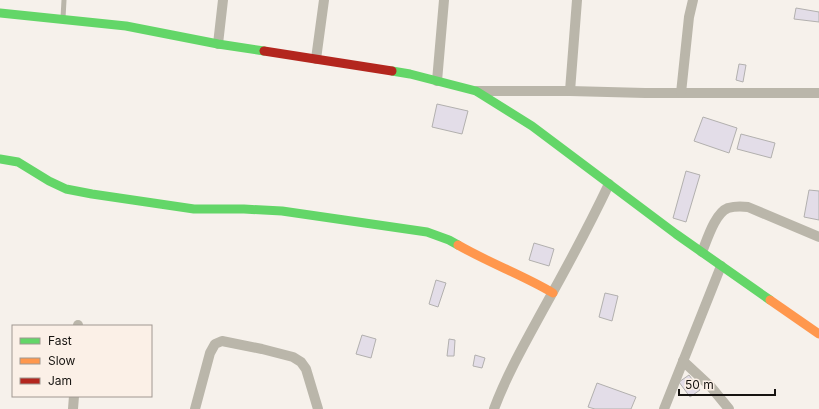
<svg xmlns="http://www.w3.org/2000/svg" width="819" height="409" viewBox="0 0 819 409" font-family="Inter,sans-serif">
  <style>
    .building { fill: #e3dde8; stroke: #b2b0ae }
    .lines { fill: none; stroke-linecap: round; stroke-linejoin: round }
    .lane { stroke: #bab6aa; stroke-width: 5 }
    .street { stroke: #bab6aa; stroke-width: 10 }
    .fast { stroke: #63d668; stroke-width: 9 }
    .slow { stroke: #ff974d; stroke-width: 9 }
    .jam { stroke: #b3261e; stroke-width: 9 }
  </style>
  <rect width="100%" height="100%" fill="#f6f1eb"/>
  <g class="building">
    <path d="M796,8l23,4v10l-25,-3z"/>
    <path d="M739,64l7,1 -3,17 -7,-2z"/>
    <path d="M437,104l31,7 -6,23 -30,-7z"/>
    <path d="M703,117l34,11 -8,25 -35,-12z"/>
    <path d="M741,134l34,9 -4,15 -34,-9z"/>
    <path d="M686,171l14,4 -14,47 -13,-4z"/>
    <path d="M809,190l10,1v29l-15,-3z"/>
    <path d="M534,243l20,6 -5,17 -20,-6z"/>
    <path d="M436,280l10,3 -8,24 -9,-3z"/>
    <path d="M605,293l13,3 -6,25 -13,-4z"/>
    <path d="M362,335l14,4 -5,19 -15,-4z"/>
    <path d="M449,339l6,1 -1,16h-7z"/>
    <path d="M475,355l10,3 -3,10 -9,-2z"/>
    <path d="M689,375l11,15 -10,7 -11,-15z"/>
    <path d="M597,383l39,14 -5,12h-36l-7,-2z"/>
  </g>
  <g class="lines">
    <path class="lane" d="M63,18l1,-18"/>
    <g class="street">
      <path d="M218,44l5,-44"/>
      <path d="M316,59l8,-59"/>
      <path d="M437,81l7,-81"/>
      <path d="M477,91h93l75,2h174"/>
      <path d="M570,91l7,-91"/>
      <path d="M681,93l8,-76 4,-17"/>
      <path d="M702,252c5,-12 13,-39 26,-44 7,-2 13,-2 20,-1l71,30"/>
      <path d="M78,326v-1"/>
      <path d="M683,361l28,26 18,22"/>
      <path d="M73,409l1,-13"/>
      <path d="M195,409l15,-56 5,-9 7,-3 40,8 31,8 8,5 5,7 12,40"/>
      <path d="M494,409c13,-35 32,-68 50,-101 23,-41 45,-82 65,-124"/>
      <path d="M664,409l57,-143"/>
    </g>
    <g class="fast">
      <path d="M0,13l126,13 92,18 46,7"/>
      <path d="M392,71l18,3 66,17 56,35 144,108 94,66"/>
      <path d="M0,159l18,3 31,19 17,8 26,5 102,15h50l38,2 145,21 22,8 9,5"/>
    </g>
    <g class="slow">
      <path d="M458,245c31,18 65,30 95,48"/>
      <path d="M770,300l49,34"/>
    </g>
    <path class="jam" d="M264,51l128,20"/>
  </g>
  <rect x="12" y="325" width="140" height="72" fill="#fbf0e7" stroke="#a09891"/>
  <rect x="20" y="338" width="20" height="6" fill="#63d668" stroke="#a09891"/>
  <text x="48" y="345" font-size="12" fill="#171411">Fast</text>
  <rect x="20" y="358" width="20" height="6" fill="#ff974d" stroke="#a09891"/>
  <text x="48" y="365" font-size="12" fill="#171411">Slow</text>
  <rect x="20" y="378" width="20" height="6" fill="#b3261e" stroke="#a09891"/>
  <text x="48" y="385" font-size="12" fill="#171411">Jam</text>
  <path d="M679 389v6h96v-6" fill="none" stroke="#171411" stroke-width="2"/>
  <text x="685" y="389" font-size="12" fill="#171411" stroke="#fbf0e7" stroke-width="3" paint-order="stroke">50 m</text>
</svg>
